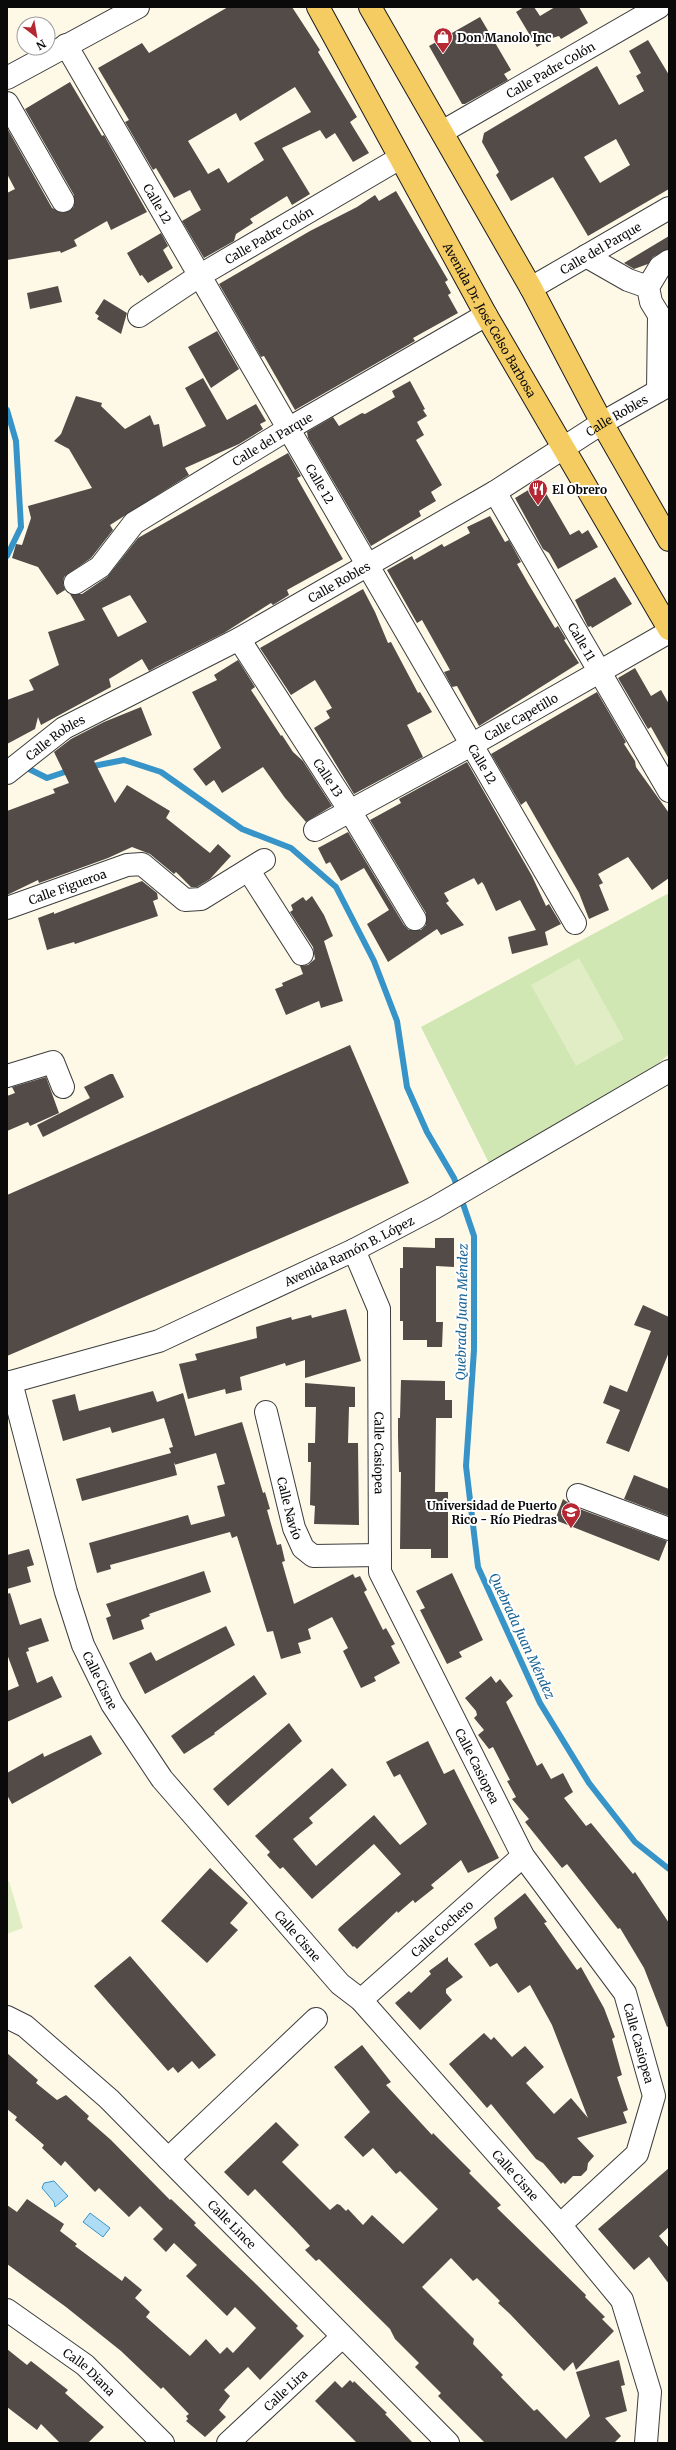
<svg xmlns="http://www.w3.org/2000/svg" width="676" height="2450" viewBox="0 0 676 2450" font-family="Merriweather,serif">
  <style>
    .green { fill: #d0e6b3 }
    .pitch { fill: #e1eec5 }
    .water { fill: #aedcf4; stroke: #3794c9 }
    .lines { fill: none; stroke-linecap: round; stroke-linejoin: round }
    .stream { stroke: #3794c9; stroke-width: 6 }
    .building { fill: #524b47; fill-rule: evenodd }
    .minor-casing { stroke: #3d3d3d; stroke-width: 24 }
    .major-casing { stroke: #1b1b1b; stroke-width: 24 }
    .minor { stroke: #fff; stroke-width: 22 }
    .major { stroke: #f5cc61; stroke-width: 22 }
    .labels { text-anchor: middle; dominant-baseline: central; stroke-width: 4; stroke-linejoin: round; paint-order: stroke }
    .poi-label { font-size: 12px; font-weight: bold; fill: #0a0a0a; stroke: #fff; text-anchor: start }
    .street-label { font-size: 12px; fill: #0a0a0a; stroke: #fff }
    .water-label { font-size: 13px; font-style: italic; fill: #186496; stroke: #fff }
  </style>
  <rect width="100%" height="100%" fill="#fef9e7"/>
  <path class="green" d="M669,893v161l-18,16 -161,95 -69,-138z"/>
  <g class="pitch">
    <path d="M579,958l45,81 -48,27 -45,-81z"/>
    <path d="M9,1881l14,47 -16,6v-52z"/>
  </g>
  <g class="water">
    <path d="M54,2181l14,15 -13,11 -1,-5 -12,-14 2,-5z"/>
    <path d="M90,2213l20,15 -7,9 -20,-15z"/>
  </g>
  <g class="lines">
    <g class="stream">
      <path d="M7,410l9,31 5,86 -14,29"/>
      <path d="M25,767l22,11 24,-8"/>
      <path d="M88,767l36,-7 37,12 81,57 49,19 45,39 38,74 23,60 10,66 20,45 27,46 4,11"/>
      <path d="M461,1198l13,38v114l-8,116 12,101 62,136 49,80 46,59 34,27"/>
    </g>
  </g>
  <g class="building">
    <path d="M228,7h64l28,43 -2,2 39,65 -7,5 19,31 -16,9 -18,-29 -9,6 -6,-9 -38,18 28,46 -18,11 -5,-9 -34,21 -3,2 3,4 -17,11 -2,7 -30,17 -22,-37 19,-11 -11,-20 -16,8 -18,-30 -3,2 -28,-48 4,-2 -31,-52 44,-25 7,10zM295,87l16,25 -57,31 10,17 -36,23 -9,-15 -11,6 -20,-33 48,-28 4,8z"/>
    <path d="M524,7h10l6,9 15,-9h24l9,16 -27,16 -2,-3 -7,2 -15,9 -21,-35z"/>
    <path d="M480,17l31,53 -7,4 4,6 -43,24h-3l-33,-58z"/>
    <path d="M648,40l21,35v114l-81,47 -35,-59 -42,24 -15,-26 3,-3 -17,-30 2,-9 113,-67 22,39 25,-14 -8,-15 5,-3 -12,-22zM616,139l14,26 -30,18 -16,-26z"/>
    <path d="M70,82l32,54 2,-1 43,77 -36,18 -4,-9 -33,19 3,6 -16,7 -1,-2 -53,9v-67l8,-4 -8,-15v-46l45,80 11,5 11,-6v-12l-49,-86z"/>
    <path d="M396,191l52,89 -3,2 6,11 -3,2 10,18 -45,25 2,3 -120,69 -31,-54 -3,1 -42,-73 91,-53 47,-24 18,-12 4,6z"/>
    <path d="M161,233l7,13 -5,4 10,18 -25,15 -6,-8 -2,1 -13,-23z"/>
    <path d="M669,236v13l-16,8 -5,7 -14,5 -10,-6z"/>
    <path d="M58,286l4,16 -32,7 -3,-16z"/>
    <path d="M104,299l23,14 -6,21 -24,-15 2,-3 -4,-3z"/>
    <path d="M217,331l22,38 -28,19 -23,-41z"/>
    <path d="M203,378l24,42 29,-16 10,17 -6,3 3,5 -24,15 -54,24 4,7 -79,50 3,5 -22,28 -27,19 -1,7 2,6 -8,5 -19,-28 -26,-9 4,-14 6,1 9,-27 -3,-12 64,-18 -23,-39 -15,-8 7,-7 15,-38 26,7 -1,3 24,23 25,-14 4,10 5,-1 4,23 43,-21 -21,-38z"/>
    <path d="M410,381l15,28 -2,1 4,6 -10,6 7,13 -8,5 26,45 -11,7 5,9 -17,10 2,5 -50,30 -63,-108 -1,-6 26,-15 6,9 23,-13 3,1 30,-17 -3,-6z"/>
    <path d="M288,453l13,23 -4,2 46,81 -56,31 2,5 -16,10 -2,-2 -47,30 -68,34 -7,4 -7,-12 -33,20 2,8 -70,38 -3,-8 -3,12 -28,15v-44l27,-10 -5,-10 30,-15 -11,-33 37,-12 -15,-26h12l25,-17 31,-39zM130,595l17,27 -29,15 -16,-29z"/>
    <path d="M540,483l30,52 9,-5 3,4 6,-4 10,17 -40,22 -9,-16 -6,-4 -28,-51z"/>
    <path d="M490,516l15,26 4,-2 12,22 -4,2 12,21 26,43 3,-2 8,13 -2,1 15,23 -100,63 -22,-40 -5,1 -8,-15 6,-2 -28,-50 -5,3 -30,-53 25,-14 2,4 28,-16 2,3 26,-14 -3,-6z"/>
    <path d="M615,577l17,27 -40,24 -1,-2 -3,1 -13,-27z"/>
    <path d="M363,589l12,23 13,31 3,-1 27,51 2,-1 12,20 -25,13 16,32 -69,37 -40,-66 16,-10 -4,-7 6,-3 -17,-28 -24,15 -31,-47z"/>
    <path d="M238,660l17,27 -4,3 30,46 1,-1 11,17 10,9 29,45 -26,16 -21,-24 -22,-31 -41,26 -8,-13 -8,6 -13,-17 28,-21 -29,-56 25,-12 -3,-5z"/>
    <path d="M635,668l16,28 10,-6 8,14v55l-18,-32 -3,2 -30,-51z"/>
    <path d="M597,692l29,50 -2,2 11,17 1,6 33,46v65l-17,12 -24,-33 -30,17 5,9 -4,2 10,25 -20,9 -10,-26 -53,-92 -5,4 -30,-51z"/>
    <path d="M141,707l11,28 -58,26 21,42 12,-18 43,26 -4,7 44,35 8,-9 13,12 -21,23 -13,8h-6l-15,-15 -2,2 -24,-20 -18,-7 -24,11 -69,25 -1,-3 -31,15v-84l48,-18 -2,-4 16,-6 -15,-31 17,-13 33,-17z"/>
    <path d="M467,762l65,114 14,30 3,-2 12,20 -16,8 3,13 -36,9 -4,-17 28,-7 -16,-30 -24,11 -12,-26 -2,-3 -4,3 -4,-7 -30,15 5,8 -3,2 18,22 -23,10 -4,-6 -49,33 -21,-38 22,-14 -25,-42 -23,13 -11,-19 -4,2 -8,-16 30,-16 56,93 5,5h12l5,-5v-12l-56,-93 31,-17 -2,-4z"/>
    <path d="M142,881l15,12 1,6 -5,2 5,15 -83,28 -1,-2 -27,8 -9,-32 16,-6v2z"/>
    <path d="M312,896l12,19 9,21 -9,5 19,60 -22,7 -2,-7 -33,14 -11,-26 8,-3 -1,-3 21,-9 -3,-8 8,-1 7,-6 -2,-12 -23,-35 3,-2 -2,-5 12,-8 3,4z"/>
    <path d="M350,1045l59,138 -402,173v-161z"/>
    <path d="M110,1074h3l11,23 -81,40 -6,-12 53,-27 -6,-11z"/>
    <path d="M46,1077l13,36 -29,13 -2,-4 -21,9v-35l8,-3 -3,-6z"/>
    <path d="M435,1238h19v29l-18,-1v56h7l-1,25h-15v-7h-24v-19h-3v-53h3v-21l32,1z"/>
    <path d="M643,1305l26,12v35l-40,100 -23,-9 14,-33 -17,-7 7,-18 17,7 24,-61 -17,-6z"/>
    <path d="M346,1309l15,52 -56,17v-18l-19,6 -1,-3 -45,14 2,13 -16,4 -1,-5 -37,10 -9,-35 18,-4 -2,-6 62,-16 -1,-11 35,-10 1,3 19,-5 1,3z"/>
    <path d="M401,1380l44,1v19h7v18h-16l-1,74h13v66h-17v-9h-31l1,-77h-2l-1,-36v-18h2z"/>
    <path d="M305,1383l50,4v20h-6l-1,36h10l1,82 -45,-1 1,-18 -5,-1 1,-43h-3v-19h7l1,-36h-11z"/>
    <path d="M153,1391l4,11 26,-9 12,43 47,-14 21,71 2,-1 5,17 -3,1 10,35 4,-1 4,17 -3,1 12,42 59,-30 2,4 5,-2 7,14 -3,2 19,38 3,-2 9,16 -4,2 9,17 -26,14 2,4 -15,7 -18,-37 5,-3 -16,-31 -24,12 3,10 -13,4 3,10 -20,6 -8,-28 -6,1 -30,-96 -5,2 -2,-6 -120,33 1,4 -14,4 -8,-30 99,-28 3,10 34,-9 -8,-30 8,-2 -9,-31 -42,12v-3l3,13 -95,26 -6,-22 95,-26 -2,-5 4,-1 -9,-29 -52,15 -2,-6 -47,14 -11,-41 23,-6 4,17z"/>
    <path d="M634,1475l35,14v27l-45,-17z"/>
    <path d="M563,1499l11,8 93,34 -8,20 -104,-41z"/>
    <path d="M29,1549l5,16 -7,2 4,15 -24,7v-34z"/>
    <path d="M204,1571l7,21 -62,22 1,2 -9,4 3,9 -31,11 -7,-22 5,-2 -5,-12z"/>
    <path d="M452,1573l31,67 -24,12 3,5 -15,7 -27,-54 5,-2 -9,-17z"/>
    <path d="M10,1593l10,32 21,-7 8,23 -21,7 1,3 -3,1 11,31 15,-7 10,21 -55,25v-31l12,-5 -12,-32v-60z"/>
    <path d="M226,1626l9,19 -90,49 -16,-31 22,-11 5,9z"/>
    <path d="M254,1675l13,19 -53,39 1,1 -31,20 -13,-18z"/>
    <path d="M491,1676l5,7 4,-4 13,17 -7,6 31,64 5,-3 9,16 12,-6 10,19 -9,6 22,28 5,-3 42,51 2,-2 34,51v103l-2,1 -23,-59 -24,-40 -2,1 -51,-65 -5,4 -37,-46 4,-3 -17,-20 4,-2 -9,-16 3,-1 -17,-33 -4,2 -11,-14 6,-5 -10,-12 3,-3 -1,-4 -11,-13z"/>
    <path d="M289,1723l13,18 -74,65 -15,-17z"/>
    <path d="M91,1735l11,19 -90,50 -5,-9v-22l36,-20 1,4z"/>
    <path d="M428,1741l16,33 10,-5 45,89 -31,15 -7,-13 -30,25 3,3 -19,15 -2,-3 -15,13 -1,-2 -40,38 -3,-3 -1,1 -15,-17 1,-2 62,-54 -27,-30 -62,55 -29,-32 -3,2 -13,-14 3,-3 -15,-16 77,-68 15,17 -38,33 4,5 -20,16 23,27 58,-51 26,30 27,-21 -27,-50 -6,3 -8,-15z"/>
    <path d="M210,1868l38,35 -18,20 8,7 -31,33 -46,-42z"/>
    <path d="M525,1893l22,29 -3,1 33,47 4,-3 23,41 11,29 -3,2 10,36 -5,2 11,33 -5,2 4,11 -50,15 17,18 -6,7 -1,7 -6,6h-8l-8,8 -2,-2 -2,2 -18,-21 -7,-4 -45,-55 -4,4 -38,-44 35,-31 7,7 3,-3 18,20 13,-11 19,21 -18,16 28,31 17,-16 17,20 -36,-93 -22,-40 -12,8 -21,-30 -7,4 -16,-23 23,-16 -3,-10z"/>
    <path d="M130,1956l86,99 -17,14 -7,-8 -14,12 -5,-6 -5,4 -74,-85z"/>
    <path d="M448,1957v4l15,16 -17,12v4l6,7 -32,30 -25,-27 14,-12 2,2 20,-19 -2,-3z"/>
    <path d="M362,2045l29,37 -5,3 46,50 1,-2 38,38 -2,2 32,32 -4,3 89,87 -1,2 20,20 -3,2 12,12 -38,39 -3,-8 -9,9 -54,-57 -12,-11 2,-2 -23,-23 -4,3 -22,-23 -29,29 52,52 -1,5 30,31 -2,2 33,34 3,-2 29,30 24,-23 -14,-44 43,-12 6,25 -4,1 6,25 -22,7 16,18 -7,7h-129l-47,-47 3,-3 -26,-26 4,-4 -24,-24 -5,-10 -71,-70 -3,2 -11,-11 5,-4 -14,-15 -41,-42 -7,7 -24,-24 52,-50 23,23 -17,17 48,48 7,-6 3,1 6,6 2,-2 15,16 9,-10 31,29 35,-35 -38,-38 -4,3 -23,-26 -10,9 -19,-20 26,-25 -36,-45z"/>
    <path d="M7,2053l31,27 -2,3 21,17 9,-5 23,21 -2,3 24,21 59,60 1,-1 25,24 -2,2 63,60 41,41 -2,2 8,8 -44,44 -12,-13 -24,23 6,6 -11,14 7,7 -21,20 -19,-16 2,-2 -2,-3 3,-2 -26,-27 -2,2 -40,-38 -55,-44 -59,-43v-59l10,7 10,-13 37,25 -4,7 17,13 -2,2 47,35 3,-5 17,14 -7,8 15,14 -4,5 44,39 16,-17 14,15 7,-7 6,6 23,-25 -21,-21 -8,9 -41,-40 11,-11 -23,-22 -8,9 -13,-13 10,-10 -23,-23 -11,11 -30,-29 -4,4 -30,-31 -4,5 -19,-18 2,-3 -29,-25 2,-3 -10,-8z"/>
    <path d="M669,2168v59l-10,9 10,12v36l-20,-27 -15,13 -36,-41z"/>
    <path d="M7,2349l20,16 4,-4 37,29 -3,3 39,34 -16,16h-28l-19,-19 -4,6 -30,-23z"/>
    <path d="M350,2380l3,3 1,-2 33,32 -2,1 28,29h-56l-42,-42 20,-20 7,7z"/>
  </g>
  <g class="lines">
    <defs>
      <g id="minor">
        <path id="s1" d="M66,45l509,878"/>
        <path d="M7,78l131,-71"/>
        <path d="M7,103l56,98"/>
        <path id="s2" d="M442,132l217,-125"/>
        <path d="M586,256l42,24 20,7"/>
        <path id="s3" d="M531,288l138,-80"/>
        <path id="s4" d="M139,316l60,-40 201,-118"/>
        <path d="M658,391l1,-76 -8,-13 -3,-15 12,-20 9,-6"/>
        <path id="s5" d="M495,492l174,299"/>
        <path id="s6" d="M75,583l25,-16 34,-44 154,-94 198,-114"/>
        <path id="s7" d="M239,639l111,172 65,108"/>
        <path id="s8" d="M7,773l57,-45 175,-89 256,-147 107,-69 67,-38"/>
        <path id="s9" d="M315,830l158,-86 196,-112"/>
        <path d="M249,871l53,83"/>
        <path id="s10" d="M7,908l120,-43 15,-1 43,36 16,-1 63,-39"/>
        <path d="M7,1076l46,-14 10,25"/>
        <path id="s11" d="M354,1250l25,59 1,263 143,284 102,137 29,103 -17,58 -77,71"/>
        <path id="s12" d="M11,1382l55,210 17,53 29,59 50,75 178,205 21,16 199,225 62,75 28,92 -4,51"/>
        <path id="s13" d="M7,1383l152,-42 195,-91 80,-42 235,-137"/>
        <path id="s14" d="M266,1412l28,116 9,20 10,8 67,-1"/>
        <path d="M578,1495l91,34"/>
        <path id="s15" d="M361,2000l162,-144"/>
        <path id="s16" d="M7,2017l18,9 84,73 339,344"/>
        <path d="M168,2159l148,-140"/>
        <path id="s17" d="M7,2310l78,55 78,78"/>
        <path id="s18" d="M228,2443l114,-106"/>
      </g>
      <g id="major">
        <path id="s19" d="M318,7l168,308 183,314"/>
        <path d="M370,7l161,281 71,135 67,117"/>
      </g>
    </defs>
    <use href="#minor" class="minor-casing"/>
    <use href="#major" class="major-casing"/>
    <use href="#minor" class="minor"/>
    <use href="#major" class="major"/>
  </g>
  <defs>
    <symbol id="shop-pin" viewBox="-11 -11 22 30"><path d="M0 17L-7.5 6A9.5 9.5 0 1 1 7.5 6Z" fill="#b52733" stroke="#fff"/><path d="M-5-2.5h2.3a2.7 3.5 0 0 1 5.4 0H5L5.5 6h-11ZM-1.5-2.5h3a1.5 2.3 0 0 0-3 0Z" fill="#fff"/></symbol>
    <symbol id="restaurant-pin" viewBox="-11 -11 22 30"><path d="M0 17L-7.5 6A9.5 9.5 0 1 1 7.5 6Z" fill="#b52733" stroke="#fff"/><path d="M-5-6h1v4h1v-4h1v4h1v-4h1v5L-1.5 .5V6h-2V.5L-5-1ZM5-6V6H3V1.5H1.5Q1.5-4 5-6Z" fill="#fff"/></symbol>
    <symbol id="university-pin" viewBox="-11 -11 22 30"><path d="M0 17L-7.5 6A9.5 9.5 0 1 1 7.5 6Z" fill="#b52733" stroke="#fff"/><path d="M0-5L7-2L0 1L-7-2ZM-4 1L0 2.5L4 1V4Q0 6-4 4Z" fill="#fff"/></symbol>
  </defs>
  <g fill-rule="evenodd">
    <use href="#shop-pin" x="432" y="26" width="22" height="30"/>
    <use href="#restaurant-pin" x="527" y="478" width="22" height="30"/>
    <use href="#university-pin" x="560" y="1501" width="22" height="30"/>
  </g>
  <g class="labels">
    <g class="poi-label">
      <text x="457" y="37">Don Manolo Inc</text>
      <text x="552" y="489">El Obrero</text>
      <text x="557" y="1505" text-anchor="end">Universidad de Puerto<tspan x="557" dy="14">Rico - Río Piedras</tspan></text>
    </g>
    <g class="street-label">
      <text stroke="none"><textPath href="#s2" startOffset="125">Calle Padre Colón</textPath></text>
      <text stroke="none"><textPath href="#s1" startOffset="183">Calle 12</textPath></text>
      <text stroke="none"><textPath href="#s4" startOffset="153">Calle Padre Colón</textPath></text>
      <text stroke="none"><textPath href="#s3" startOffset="80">Calle del Parque</textPath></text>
      <text stroke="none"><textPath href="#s19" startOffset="357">Avenida Dr. José Celso Barbosa</textPath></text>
      <text stroke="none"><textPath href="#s8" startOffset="708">Calle Robles</textPath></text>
      <text stroke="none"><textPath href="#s6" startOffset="247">Calle del Parque</textPath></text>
      <text stroke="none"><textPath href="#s1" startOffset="507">Calle 12</textPath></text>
      <text stroke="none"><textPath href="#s8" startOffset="384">Calle Robles</textPath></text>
      <text stroke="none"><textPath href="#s5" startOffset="173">Calle 11</textPath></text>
      <text stroke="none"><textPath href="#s9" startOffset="235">Calle Capetillo</textPath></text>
      <text stroke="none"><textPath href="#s8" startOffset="60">Calle Robles</textPath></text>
      <text stroke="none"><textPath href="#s1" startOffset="831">Calle 12</textPath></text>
      <text stroke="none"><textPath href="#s7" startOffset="165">Calle 13</textPath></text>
      <text stroke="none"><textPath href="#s10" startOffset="64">Calle Figueroa</textPath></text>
      <text stroke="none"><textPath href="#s13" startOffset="368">Avenida Ramón B. López</textPath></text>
      <text stroke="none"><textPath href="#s11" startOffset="208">Calle Casiopea</textPath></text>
      <text stroke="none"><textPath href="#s14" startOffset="99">Calle Navío</textPath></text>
      <text stroke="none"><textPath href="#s12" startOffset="312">Calle Cisne</textPath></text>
      <text stroke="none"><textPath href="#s11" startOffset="544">Calle Casiopea</textPath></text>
      <text stroke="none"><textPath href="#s15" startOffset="108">Calle Cochero</textPath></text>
      <text stroke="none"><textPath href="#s12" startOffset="636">Calle Cisne</textPath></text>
      <text stroke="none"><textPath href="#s11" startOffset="868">Calle Casiopea</textPath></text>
      <text stroke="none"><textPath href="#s12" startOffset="960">Calle Cisne</textPath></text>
      <text stroke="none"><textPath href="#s16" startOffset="307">Calle Lince</textPath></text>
      <text stroke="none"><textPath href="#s17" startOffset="103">Calle Diana</textPath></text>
      <text stroke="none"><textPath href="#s18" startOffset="78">Calle Lira</textPath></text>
    </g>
    <g class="water-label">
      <text transform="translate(462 1312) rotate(-89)">Quebrada Juan Méndez</text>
      <text transform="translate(522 1636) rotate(65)">Quebrada Juan Méndez</text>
    </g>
  </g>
  <rect width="676" height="2450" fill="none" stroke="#0a0a0a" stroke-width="16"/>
  <g transform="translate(36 36) rotate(149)"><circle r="19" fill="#ffffff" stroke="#9d9d9d"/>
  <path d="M0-3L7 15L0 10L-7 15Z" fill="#b52733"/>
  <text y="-6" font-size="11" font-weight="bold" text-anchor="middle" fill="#0a0a0a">N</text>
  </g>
</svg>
